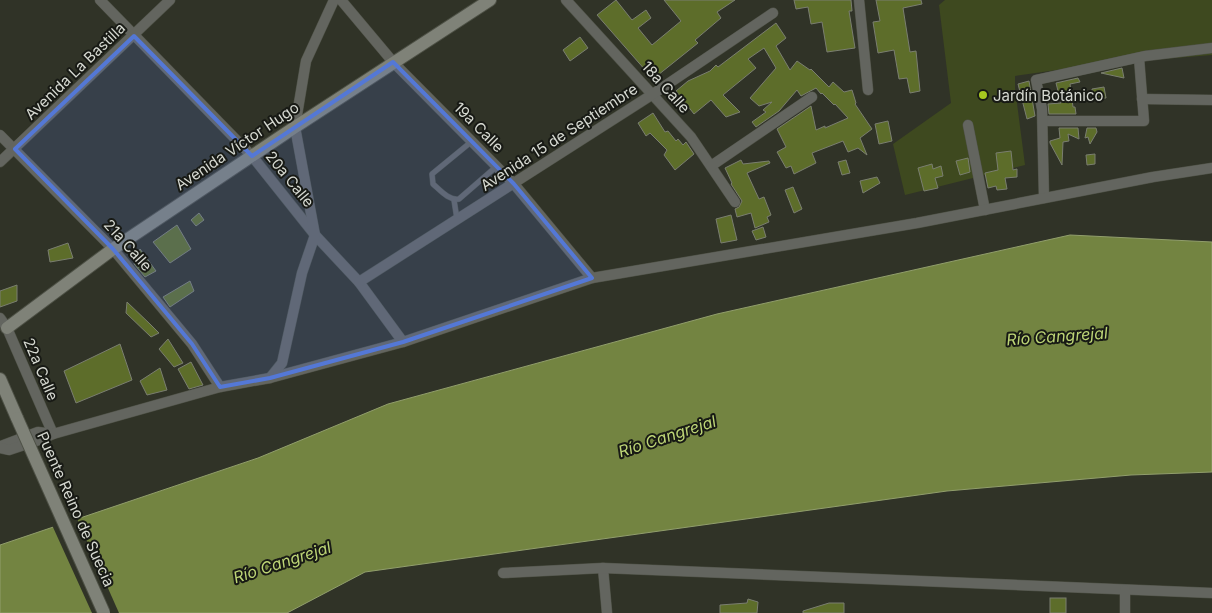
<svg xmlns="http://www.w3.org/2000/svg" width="1212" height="613" viewBox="0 0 1212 613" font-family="Inter,sans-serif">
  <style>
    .green { fill: #3e491f }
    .water { fill: #738441; stroke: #919e6c }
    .pier { fill: #303327 }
    .building { fill: #5d6d2a; stroke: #7a7e70 }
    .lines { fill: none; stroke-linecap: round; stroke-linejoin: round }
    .lane-casing { stroke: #4e5146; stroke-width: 6 }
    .street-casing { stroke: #4e5146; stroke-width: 11 }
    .secondary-casing { stroke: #4e5146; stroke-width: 14 }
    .lane { stroke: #63655f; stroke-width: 5 }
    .street { stroke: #63655f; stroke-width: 10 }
    .secondary { stroke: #7f8278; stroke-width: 12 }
    .secondary-bridge-casing { stroke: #4e5146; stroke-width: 14; stroke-linecap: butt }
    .secondary-bridge { stroke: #7f8278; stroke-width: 12 }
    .marked { fill: #5478d6; fill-opacity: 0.2; stroke: #5478d6; stroke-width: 4; stroke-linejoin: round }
    .poi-dot { fill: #a7c81f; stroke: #181a15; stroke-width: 2 }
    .labels { text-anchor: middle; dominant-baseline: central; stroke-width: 4; stroke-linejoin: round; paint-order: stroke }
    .street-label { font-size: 15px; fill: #d6d9d1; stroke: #181a15 }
    .poi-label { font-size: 15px; fill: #d6d9d1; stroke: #181a15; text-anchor: start }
    .water-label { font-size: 16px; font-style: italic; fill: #bdd576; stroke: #181a15 }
  </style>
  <rect width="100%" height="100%" fill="#303327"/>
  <path class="green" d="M945,0h267v55l-113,9 -84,12v12l10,77 -120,30 -12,-51 58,-41 -12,-98z"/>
  <path class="water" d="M1070,235l142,7v230l-81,3 -184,16 -582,81 -78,41h-287v-68l258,-87 130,-54 329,-90z"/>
  <path class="pier" d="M76,516l43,97h-27l-40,-88z"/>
  <g class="building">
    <path d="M616,0l16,20 14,-10 5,8 -13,10 14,17 29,-24 -17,-21h71l-18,12 4,6 -26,22 3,3 -45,36 -56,-64z"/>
    <path d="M794,0h57l1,11h-3l6,37 -28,4 -5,-30 -11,2 -3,-17 -12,2z"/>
    <path d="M876,0h45l1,4 -19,4 7,44 6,-1 4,40 -10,2 -3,-15 -8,1 -5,-29 -16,3 -5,-31 7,-1z"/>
    <path d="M776,23l10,15 -10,8 14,24 7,-9 13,9 1,-1 18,18 4,-5 11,10 8,-2 4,13 -1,1 17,25 -12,9 7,17 -9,-7 -10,4 -5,-11 -31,12 4,10 -22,11 -3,-8 -5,2 -9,-16 9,-5 -9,-18 34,-23 5,24 9,-4v2l23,-10 -13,-14 -1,1 -12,-12 -1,1 -5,-6 -15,8 -4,-6 -18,21 -23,16 -4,-5 14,-10 -3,-2 9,-8 -13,4 -9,-8 26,-30 -12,-20 -16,11 8,9 -33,27 17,17 -14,5 -15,-17 -17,14 -18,-23 12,-10 22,-10 6,-6 2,2z"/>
    <path d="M580,37l8,11 -18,13 -7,-11z"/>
    <path d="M1122,68l2,10 -23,-5z"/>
    <path d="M1078,78l2,4 -10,2 3,23h2l1,7h-27l-1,-10 13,-1 -5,-20z"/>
    <path d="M1029,81l6,35 -8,3 -9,-35z"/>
    <path d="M1104,87l2,11 -14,1v-10z"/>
    <path d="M653,113l12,19 3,-1 8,10 2,-2 5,6 3,-3 8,12 -19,16 -11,-15 3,-5 -17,-17 -4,3 -8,-13z"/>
    <path d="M888,121l4,20 -13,3 -4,-20z"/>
    <path d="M1059,128h19l1,11 -11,-5 1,7 -6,1 -1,23 -12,-22v-2l10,-3z"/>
    <path d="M1087,128h9l1,4 -7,12 -2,-7 -3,1z"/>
    <path d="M1011,151l2,19 4,-1v8l-12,1 2,11 -10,1 -1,-4 -8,2 -3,-15 13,-3 -2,-17z"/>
    <path d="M1095,154v10l-8,1 -1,-10z"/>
    <path d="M968,158l2,14 -10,3 -4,-14z"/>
    <path d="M741,160l2,4 26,-3 1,2 -23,10 12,26 5,-2 7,18 -4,2 2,5 -14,6 -4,-15 -14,4 -2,-8 4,-2 3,-6 -11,-17 1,-1 -7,-15z"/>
    <path d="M846,160l4,13 -8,2 -4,-13z"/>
    <path d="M932,164l1,5 8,-3 2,10 -8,2 3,10 -14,3 -6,-23z"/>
    <path d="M877,177l3,6 -17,10 -3,-12z"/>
    <path d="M793,187l9,22 -8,4 -9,-23z"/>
    <path d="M199,213l5,7 -8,6 -5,-6z"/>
    <path d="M731,215l6,25 -16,3 -5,-24z"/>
    <path d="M177,225l14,24 -21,14 -17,-21z"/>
    <path d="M763,227l3,10 -10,3 -4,-9z"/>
    <path d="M68,243l5,15 -23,4 -2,-12z"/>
    <path d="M140,249l16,22 -11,6 -11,-13z"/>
    <path d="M190,281l4,10 -24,16 -7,-10z"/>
    <path d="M17,285v16l-17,6v-16z"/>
    <path d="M127,302l23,22 9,9 -8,4 -25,-24z"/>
    <path d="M168,339l15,24 -9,4 -15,-18z"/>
    <path d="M120,344l12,36 -56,23 -12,-32z"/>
    <path d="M191,362l12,23 -14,4 -11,-20z"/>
    <path d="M160,368l7,22 -20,5 -7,-14z"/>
    <rect x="1050" y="598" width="16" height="15"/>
    <path d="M748,599l10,3 -1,11h-37v-8l27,-2z"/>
    <path d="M829,603h15v10h-41v-2z"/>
  </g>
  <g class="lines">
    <defs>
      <g id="lane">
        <path d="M471,142l-39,32 1,10c7,6 16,17 26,15l38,-33"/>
        <path d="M454,200l3,19"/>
      </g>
      <g id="street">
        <path d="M100,0l152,156 63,79 44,47 44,60"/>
        <path d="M341,0l52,62 121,122 78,94"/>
        <path d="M566,0l125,137 44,65"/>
        <path d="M859,0l9,90"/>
        <path d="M1142,99l70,1"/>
        <path d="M1043,121h101l-5,-63"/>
        <path d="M968,125l17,85"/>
        <path d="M0,135l113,114 79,95 28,43"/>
        <path d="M0,162l170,-162"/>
        <path d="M711,166l101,-69"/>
        <path d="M1044,198l-2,-89 -6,-29 109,-24 67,-8"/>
        <path d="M359,282l294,-188 120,-81"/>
        <path d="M0,318l7,10 46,106"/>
        <path d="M270,378l12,-15 20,-90 13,-38 -20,-108 11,-66 28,-61"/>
        <path d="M1,446l37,-14 15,2"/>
        <path d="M0,448l9,2 33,-11 11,-5 167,-47 50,-9 133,-36 189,-64 325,-55 236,-46 59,-9"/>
        <path d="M603,568l4,45"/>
        <path d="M503,573l100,-5 609,25"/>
        <path d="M1125,590v23"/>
      </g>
      <g id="secondary">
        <path d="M7,328l106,-79 182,-122 195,-127"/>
        <path d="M0,379l17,39"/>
      </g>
    </defs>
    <use href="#lane" class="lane-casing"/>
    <use href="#street" class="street-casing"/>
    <use href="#secondary" class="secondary-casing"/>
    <use href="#lane" class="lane"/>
    <use href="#street" class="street"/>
    <use href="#secondary" class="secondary"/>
    <defs>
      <path id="secondary-bridge" d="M17,418l87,195"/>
    </defs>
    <use href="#secondary-bridge" class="secondary-bridge-casing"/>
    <use href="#secondary-bridge" class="secondary-bridge"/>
  </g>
  <path class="marked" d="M134,36l118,120 141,-94 121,122 78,94 -189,64 -133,36 -50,9 -28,-43 -79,-95 -98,-100z"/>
  <circle class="poi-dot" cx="983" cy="95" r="5"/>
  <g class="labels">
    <g class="street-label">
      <text transform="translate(75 71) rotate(-44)">Avenida La Bastilla</text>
      <text transform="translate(666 87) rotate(48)">18a Calle</text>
      <text transform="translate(479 127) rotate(45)">19a Calle</text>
      <text transform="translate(559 137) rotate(-33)">Avenida 15 de Septiembre</text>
      <text transform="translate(237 146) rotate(-34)">Avenida Víctor Hugo</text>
      <text transform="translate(290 179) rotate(51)">20a Calle</text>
      <text transform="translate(128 245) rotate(48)">21a Calle</text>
      <text transform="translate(41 369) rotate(67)">22a Calle</text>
      <text transform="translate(76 509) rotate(66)">Puente Reino de Suecia</text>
    </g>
    <g class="poi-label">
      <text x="993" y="95">Jardín Botánico</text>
    </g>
    <g class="water-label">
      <text transform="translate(1057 336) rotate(-4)">Río Cangrejal</text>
      <text transform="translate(667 436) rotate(-18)">Río Cangrejal</text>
      <text transform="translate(282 562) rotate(-18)">Río Cangrejal</text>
    </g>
  </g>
</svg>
